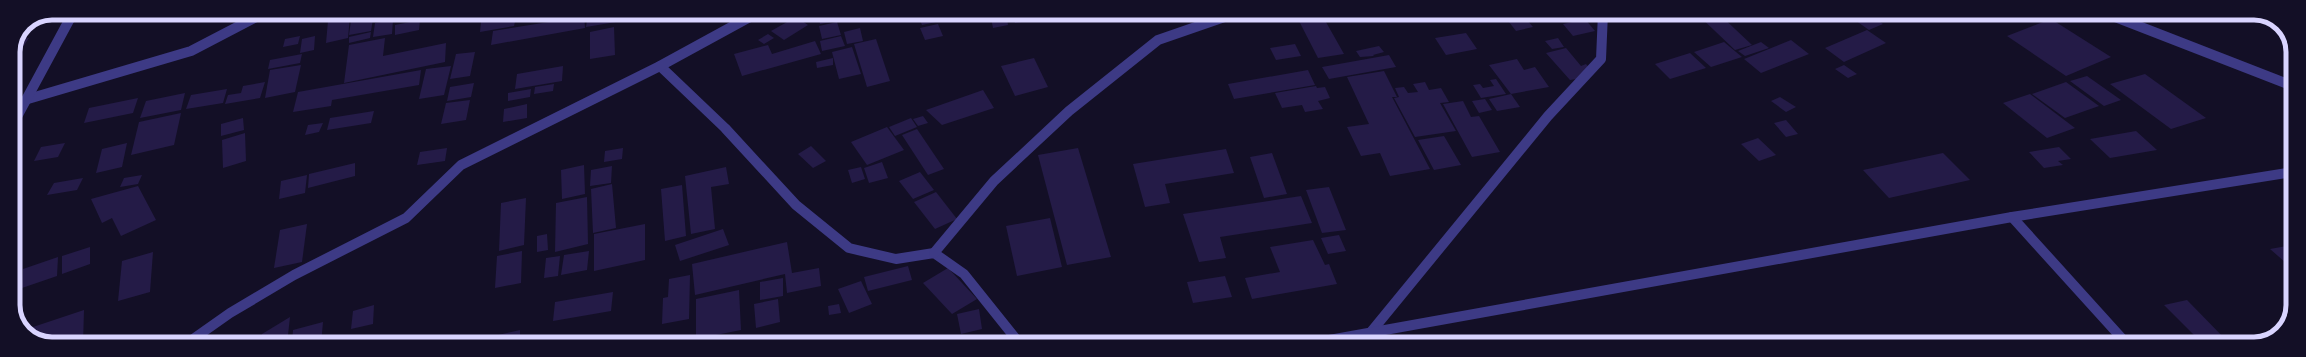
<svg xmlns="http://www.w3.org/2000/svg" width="2306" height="357" viewBox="0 0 2306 357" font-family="Inter,sans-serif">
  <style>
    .building { fill: #241b47 }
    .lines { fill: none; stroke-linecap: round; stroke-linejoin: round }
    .minor { stroke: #3d3a85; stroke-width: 10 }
    .tertiary { stroke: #3d3a85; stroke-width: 10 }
    .rim { fill: none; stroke: #d9d4ff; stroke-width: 5 }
  </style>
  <rect width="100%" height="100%" fill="#130f26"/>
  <g class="building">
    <path d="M352,13h22l-3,18 -22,4z"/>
    <path d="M562,13h22l1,15 -94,17 2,-14 68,-11z"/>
    <path d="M588,13h29l-1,9 -30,5z"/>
    <path d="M836,13l1,8 -17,3 -2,-10z"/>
    <path d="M917,13h40l2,4 -37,8z"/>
    <path d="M990,13h16l2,12 -15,3z"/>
    <path d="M1013,13h16l1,8 -15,2z"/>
    <path d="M1502,13h19l12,14 -17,4z"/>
    <path d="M1696,13h22l34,32 -17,5z"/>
    <path d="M1845,13h22l16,11 -14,6z"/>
    <path d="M1322,15l22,39 -26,4 -20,-39z"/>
    <path d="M350,16l-2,22 -22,5 2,-22z"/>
    <path d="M516,17l-2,9 -34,6 1,-10z"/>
    <path d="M796,17l12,8 -24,15 -13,-9z"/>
    <path d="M1585,19l10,12 -22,5 -10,-12z"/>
    <path d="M2051,19l60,38 -45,19 -59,-40z"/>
    <path d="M393,20l-1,14 -19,3 2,-14z"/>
    <path d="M420,20l-1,10 -24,5v-10z"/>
    <path d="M837,22l4,13 -19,4 -3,-13z"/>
    <path d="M938,24l5,12 -18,4 -5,-12z"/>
    <path d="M614,27l1,28 -25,4v-27z"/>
    <path d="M860,28l3,13 -16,3 -3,-12z"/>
    <path d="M1867,30l19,13 -42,19 -19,-14z"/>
    <path d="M371,32l-1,6 -21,5v-6z"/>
    <path d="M1466,33l11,16 -31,6 -11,-17z"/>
    <path d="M768,34l6,4 -10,6 -6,-4z"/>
    <path d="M300,36l-2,8 -15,3 2,-8z"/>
    <path d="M315,36l-1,14 -14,3 2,-14z"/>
    <path d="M841,36l4,10 -23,5 -2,-10z"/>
    <path d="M29,38l-6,9 -9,1 4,-9z"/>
    <path d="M385,38l-2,18 63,-13 -1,19 -101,21 5,-38z"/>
    <path d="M1558,38l6,9 -12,2 -7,-8z"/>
    <path d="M876,39l14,42 -23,6 -13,-43z"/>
    <path d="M1791,40l18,14 -48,19 -17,-14z"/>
    <path d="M815,41l6,13 -79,22 -8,-22 34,-9 4,9z"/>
    <path d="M1724,42l18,15 -31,10 -17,-15z"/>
    <path d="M1761,42l8,6 -24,8 -7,-5z"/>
    <path d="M1295,44l6,12 -25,4 -6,-12z"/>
    <path d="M1379,46l5,6 -11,3 1,1 -14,1 -4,-6z"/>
    <path d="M852,47l9,27 -22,5 -7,-27z"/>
    <path d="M1566,48l15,18 5,-2 4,5 -8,9 -12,2 -24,-27z"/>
    <path d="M475,52l-5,24 -20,3 6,-25z"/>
    <path d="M1690,53l16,15 -36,11 -15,-15z"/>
    <path d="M302,54l-2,9 -32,6 2,-9z"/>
    <path d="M1389,55l7,12 -67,12 -7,-12z"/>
    <path d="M833,58v7l-16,3 -1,-6z"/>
    <path d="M1034,58l14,29 -33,9 -14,-30z"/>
    <path d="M1517,59l7,11 11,-3 14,20 -38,7 -22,-29z"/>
    <path d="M301,65l-6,27 -30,6 5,-28z"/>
    <path d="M1844,65l13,9 -9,4 -13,-9z"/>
    <path d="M451,66l-7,29 -25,4 7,-30z"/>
    <path d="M563,66l-1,15 -47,8 2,-15z"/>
    <path d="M421,70l-2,15 -87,15 -1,6 -38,6 5,-20z"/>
    <path d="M1308,70l7,15 -81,14 -6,-15z"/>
    <path d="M1384,71l13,26h-5l38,72 -40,7 -10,-23 -19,3 -14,-29 22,-3 -22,-47z"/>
    <path d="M2145,74l61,44 -35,11 -61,-45z"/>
    <path d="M2087,76l34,24 -17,6 -34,-25z"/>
    <path d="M1496,79l10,15 -25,4 -8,-13 7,-1 3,4 11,-2 -4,-6z"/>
    <path d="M265,82l-5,16 -35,6 3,-9 13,-2 2,-7z"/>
    <path d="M1425,82l4,8 12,-2 8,14 -9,1 16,28 -41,6 -21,-39 5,-1 -4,-9 9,-1 4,6 10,-1 -5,-8z"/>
    <path d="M2066,82l33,24 -34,12 -33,-24z"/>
    <path d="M474,83l-3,14 -24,4 3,-14z"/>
    <path d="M554,84l-1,7 -19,3 1,-7z"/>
    <path d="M1316,86l1,2 8,-1 5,11 -12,3 5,8 -18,3 -3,-7 -20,3 -7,-15z"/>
    <path d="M227,89l-4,14 -37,6 5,-14z"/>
    <path d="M531,89l-1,8 -22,4v-8z"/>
    <path d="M983,90l11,18 -52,17 -16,-15z"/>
    <path d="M185,93l-4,17 -41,8 6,-17z"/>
    <path d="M1511,94l9,13 -23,4 -8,-12z"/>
    <path d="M2030,94l45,34 -28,10 -44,-35z"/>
    <path d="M1780,97l16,10 -10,5 -15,-11z"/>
    <path d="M138,98l-5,15 -49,10 5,-15z"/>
    <path d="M1485,99l7,11 -13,3 -7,-12z"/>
    <path d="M470,100l-4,20 -25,4 5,-21z"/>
    <path d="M1463,101l8,16 8,-1 21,36 -28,5 -29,-53z"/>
    <path d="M527,104v14l-24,4 1,-13z"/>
    <path d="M374,111l-3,12 -44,7 3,-12z"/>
    <path d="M181,113l-7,32 -43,10 8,-33z"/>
    <path d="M923,116l5,7 -10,3 -5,-7z"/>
    <path d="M243,118l1,12 -23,6v-12z"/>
    <path d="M911,118l6,9 -22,9 -6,-9z"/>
    <path d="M1786,120l12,14 -12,3 -12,-14z"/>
    <path d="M323,123l-4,9 -14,3 3,-10z"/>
    <path d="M887,127l17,23 -37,15 -16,-23z"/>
    <path d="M917,129l27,40 -16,6 -26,-40z"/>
    <path d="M2136,131l21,19 -47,8 -20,-19z"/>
    <path d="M245,133l1,28 -23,7 -1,-28z"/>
    <path d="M1444,136l17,29 -27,5 -16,-30z"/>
    <path d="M1758,138l18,17 -17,6 -18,-17z"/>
    <path d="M65,143l-7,14 -24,4 7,-14z"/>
    <path d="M127,143l-5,24 -26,6 6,-24z"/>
    <path d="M811,146l15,15 -13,7 -15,-14z"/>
    <path d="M2059,147l12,12 -13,2 5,4 -19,3 -15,-16z"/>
    <path d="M447,148l-2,13 -28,4 3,-13z"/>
    <path d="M623,148l-1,11 -18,3 1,-11z"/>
    <path d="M1078,148l33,109 -44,8 -29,-110z"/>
    <path d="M1226,149l8,24 -69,11 5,19 -25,4 -12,-43z"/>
    <path d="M1272,153l15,41 -23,4 -14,-41z"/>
    <path d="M1943,153l27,27 -81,18 -26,-28z"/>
    <path d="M882,162l6,16 -19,5 -5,-15z"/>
    <path d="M355,163v13l-47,12 1,-14z"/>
    <path d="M584,165l1,29 -23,5 -1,-29z"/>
    <path d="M612,166l-1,17 -21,3 1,-16z"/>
    <path d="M726,167l3,17 -18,3 4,42 -24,5 -6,-58z"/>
    <path d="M861,167l4,12 -13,4 -4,-13z"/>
    <path d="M920,172l14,18 -21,9 -14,-18z"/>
    <path d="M142,175l-4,9 -18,3 4,-9z"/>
    <path d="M307,175l-2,18 -26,6 2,-18z"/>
    <path d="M83,178l-6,12 -30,5 7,-12z"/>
    <path d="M612,184l4,44 -23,5 -2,-44z"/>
    <path d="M682,185l4,51 -21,5 -4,-52z"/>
    <path d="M138,186l18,34 -35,16 -9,-18 -10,5 -11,-24z"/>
    <path d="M1329,187l17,43 -24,3 -16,-43z"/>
    <path d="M936,192l21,27 -22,10 -21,-27z"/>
    <path d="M1301,196l11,27 -92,14 6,21 -27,4 -16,-48z"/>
    <path d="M587,197l1,47 -33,8 1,-49z"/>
    <path d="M526,198l-2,47 -25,6 2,-48z"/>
    <path d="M1050,218l12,49 -45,9 -11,-50z"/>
    <path d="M307,224l-5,38 -28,6 6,-38z"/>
    <path d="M645,224v36l-51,11v-37z"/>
    <path d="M723,229l6,16 -49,16 -5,-16z"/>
    <path d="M547,234l1,16 -11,2v-16z"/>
    <path d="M1339,235l7,16 -18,3 -7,-16z"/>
    <path d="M1313,240l12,25 4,-1 8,20 -85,15 -7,-21 35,-6 -10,-25z"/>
    <path d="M787,242l5,31 27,-5 2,18 -34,7 -2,-19 -90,21 -3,-31z"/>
    <path d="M2293,245v24l-23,-20z"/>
    <path d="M90,247v17l-28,10v-18z"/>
    <path d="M522,251l-1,32 -26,5 2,-32z"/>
    <path d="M589,251l-2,19 -26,5 3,-20z"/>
    <path d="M153,252l-3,40 -32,9 4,-40z"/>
    <path d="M560,256l-2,20 -14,2 2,-20z"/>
    <path d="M58,257l-1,19 -35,12 1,-19z"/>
    <path d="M908,266l4,14 -44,11 -4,-14z"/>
    <path d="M948,268l29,31 -25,15 -29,-31z"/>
    <path d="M690,275l-1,44 -27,5 1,-26 5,-1 1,-18z"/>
    <path d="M1225,276l7,21 -39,6 -6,-21z"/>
    <path d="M783,278v18l-23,4v-18z"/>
    <path d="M861,281l11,23 -23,9 -11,-24z"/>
    <path d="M739,290l2,40 -45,9v-40z"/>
    <path d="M613,292l-2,19 -58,10 2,-19z"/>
    <path d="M778,299l2,23 -24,6 -2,-24z"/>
    <path d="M2187,300l40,41 -24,3 -39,-39z"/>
    <path d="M839,304l2,9 -12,2 -1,-9z"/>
    <path d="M374,305l-1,19 -22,5 2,-18z"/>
    <path d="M979,309l3,20 -21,5 -4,-20z"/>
    <path d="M84,310l-1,34h-37l-22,-12v-2z"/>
    <path d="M290,317l-3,27h-27l2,-10z"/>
    <path d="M323,322l-2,22h-29l1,-14z"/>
    <path d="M520,330v14h-26v-8z"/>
    <path d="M719,336v8h-23v-2z"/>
    <path d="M822,336l1,8h-36v-1z"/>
  </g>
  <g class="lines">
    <g class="minor">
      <path d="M2105,13l188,73"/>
      <path d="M660,66l65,62 71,77 53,43 47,11 38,-6 30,21 56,70"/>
      <path d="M28,99l163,-48 73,-38"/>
      <path d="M13,124l60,-111"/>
      <path d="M2012,217l115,127"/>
      <path d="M934,253l60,-72 75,-70 89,-71 78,-27"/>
      <path d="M1371,332l177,-216 53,-57 2,-46"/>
      <path d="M186,344l44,-31 64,-38 112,-57 55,-53 199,-99 97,-53"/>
    </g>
    <path class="tertiary" d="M1307,344l705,-127 281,-45"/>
  </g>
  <path d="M0 0H2306V357H0ZM52 20H2254A32 32 0 0 1 2286 52V305A32 32 0 0 1 2254 337H52A32 32 0 0 1 20 305V52A32 32 0 0 1 52 20Z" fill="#130f26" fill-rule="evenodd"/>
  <path class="rim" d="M52 20H2254A32 32 0 0 1 2286 52V305A32 32 0 0 1 2254 337H52A32 32 0 0 1 20 305V52A32 32 0 0 1 52 20Z"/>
</svg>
